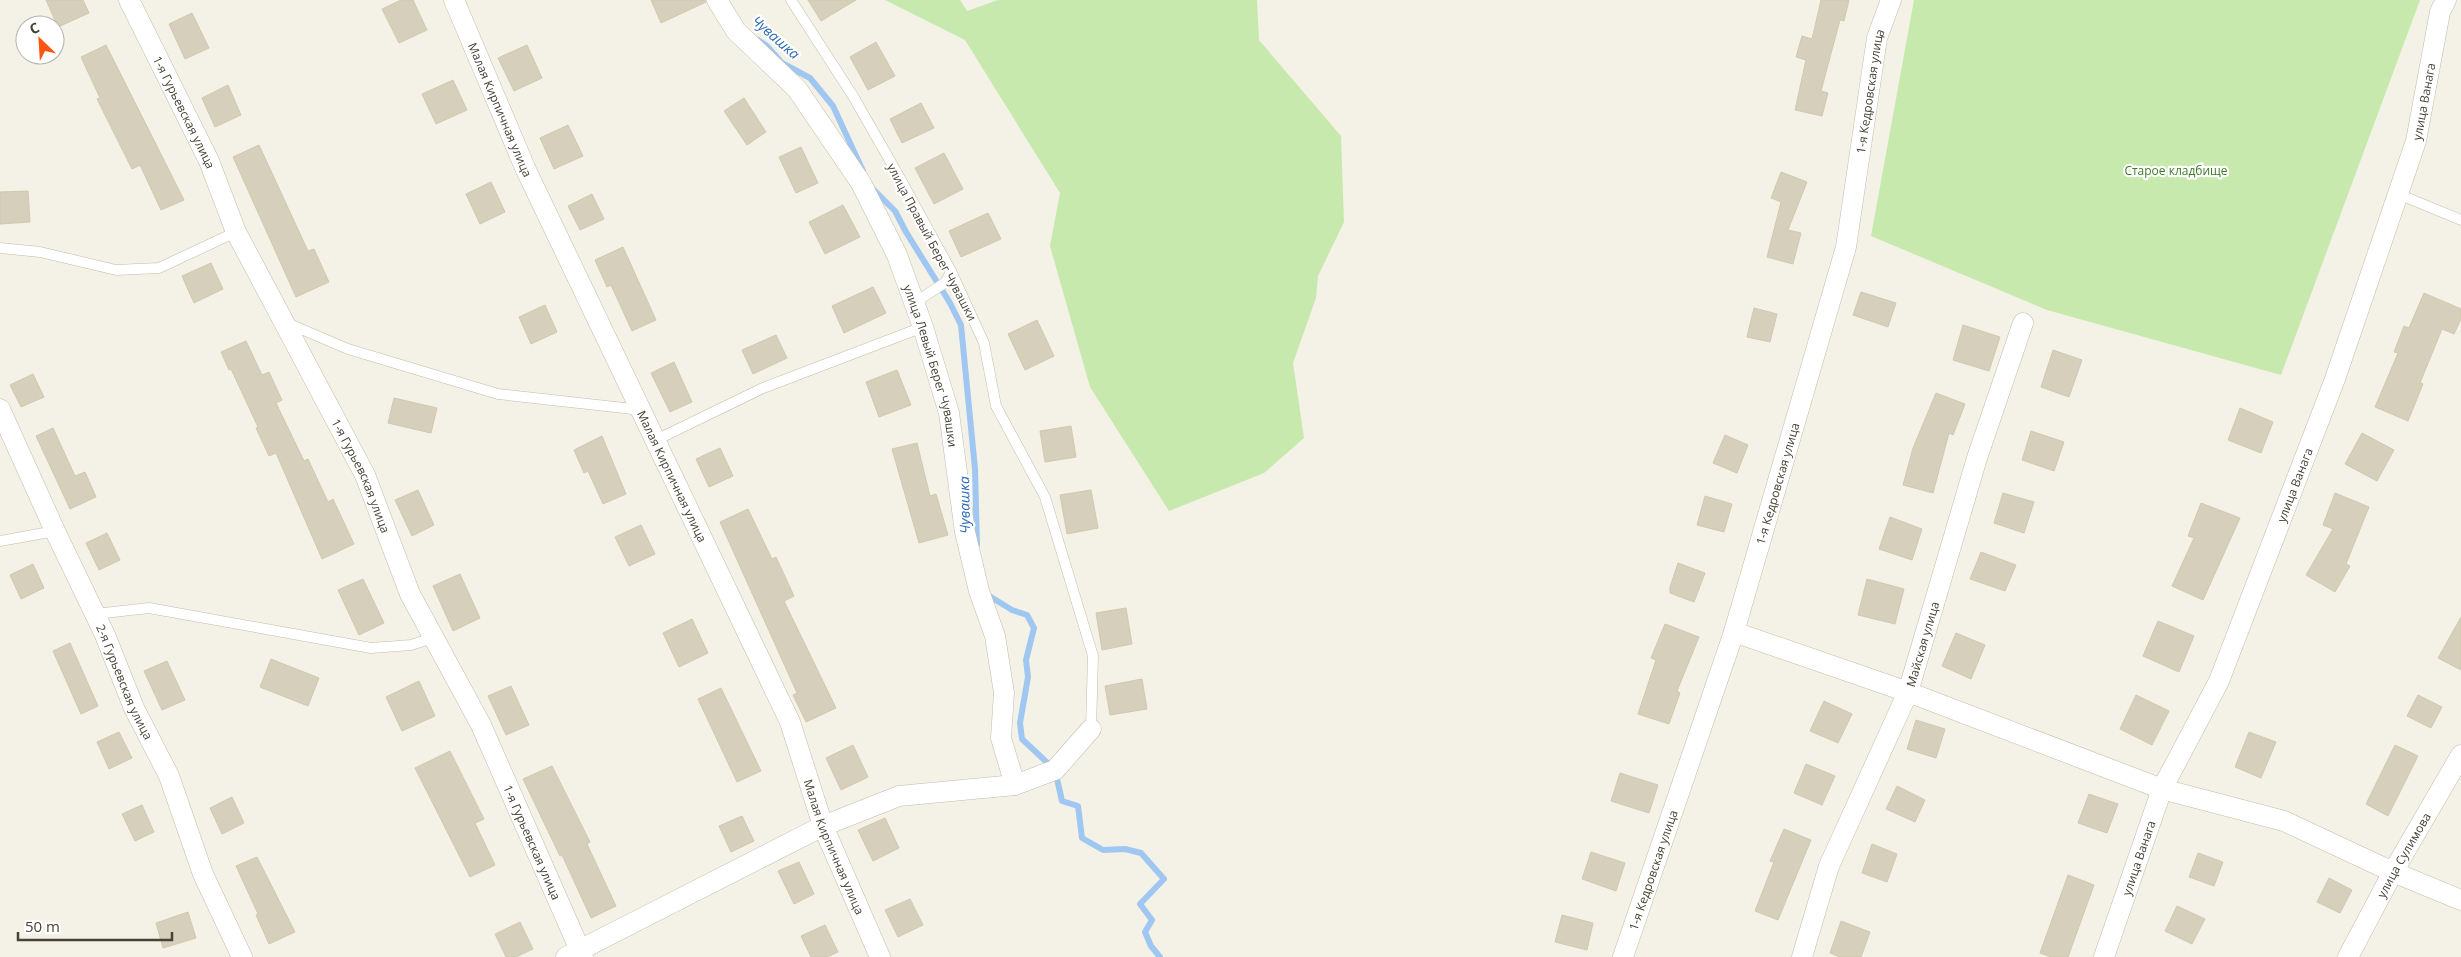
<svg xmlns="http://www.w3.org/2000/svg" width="2461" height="957" viewBox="0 0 2461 957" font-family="'Open Sans',sans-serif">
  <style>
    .green { fill: #c7e9ae }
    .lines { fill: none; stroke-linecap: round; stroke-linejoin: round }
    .stream { stroke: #a0c7f2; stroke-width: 6 }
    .building { fill: #d6cfbb; stroke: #d1c8ae }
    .service-casing { stroke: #c2bdab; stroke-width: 11 }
    .minor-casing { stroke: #c2bdab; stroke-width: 21 }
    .service { stroke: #fff; stroke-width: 10 }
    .minor { stroke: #fff; stroke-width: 20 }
    .labels { text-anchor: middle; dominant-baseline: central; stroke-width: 4.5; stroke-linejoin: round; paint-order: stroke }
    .street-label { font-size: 12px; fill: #474235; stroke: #fff }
    .park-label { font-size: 12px; fill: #3c7a26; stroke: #fff }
    .water-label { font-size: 14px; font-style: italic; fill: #2b6ab6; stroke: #fff }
  </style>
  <rect width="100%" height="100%" fill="#f4f1e6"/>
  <g class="green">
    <path d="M885,0h75l7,11 31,-11h259l2,40 82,96 3,86 -26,54 -2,22 -23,65 11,75 -40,35 -95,38 -79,-124 -40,-141 10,-53 -95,-153z"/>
    <path d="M1914,0h506l-139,375 -234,-65 -176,-74z"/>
  </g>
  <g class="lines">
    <g class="stream">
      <path d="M758,40l9,6 15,17 28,15 23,28 30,65"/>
      <path d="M872,188l23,23 11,21 44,71 11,22 14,144 2,76"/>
      <path d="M986,594l26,16 15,5 7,13 -8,32 2,17 -8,46 2,16 33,31 7,31 16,5 4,32 21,12 22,-1 16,4 23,26 -24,25 12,16 -7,12 6,14 9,11"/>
    </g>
  </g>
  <g class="building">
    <path d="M46,0h37l6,13 -31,14z"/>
    <path d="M401,0h12l14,30 -28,13 -17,-34z"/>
    <path d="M651,0h54l1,2 -45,21z"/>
    <path d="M808,0h48l-35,21z"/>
    <path d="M1821,0h28l-5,21 -4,-1 -19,71 7,2 -6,23 -27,-6 11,-50 -10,-3 6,-21 10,3z"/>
    <path d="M192,13l17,35 -24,11 -16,-35z"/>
    <path d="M876,42l19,34 -27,14 -18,-33z"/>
    <path d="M106,45l78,155 -23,10 -21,-45 -8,4 -35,-70 3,-1 -19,-41z"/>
    <path d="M527,45l15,33 -28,13 -16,-33z"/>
    <path d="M453,80l14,30 -31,14 -14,-30z"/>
    <path d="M228,85l13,30 -26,12 -13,-29z"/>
    <path d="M744,98l22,34 -19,13 -23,-34z"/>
    <path d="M921,103l13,25 -32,15 -12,-24z"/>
    <path d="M568,125l15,31 -29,13 -14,-31z"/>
    <path d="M259,145l49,106 6,-2 15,33 -33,15 -63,-140z"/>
    <path d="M801,147l17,36 -22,10 -17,-36z"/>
    <path d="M944,153l19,36 -29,15 -19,-36z"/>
    <path d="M1781,172l26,10 -19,48 13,3 -8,31 -26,-7 14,-55 -10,-4z"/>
    <path d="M491,182l14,30 -25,12 -14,-30z"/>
    <path d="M28,191l2,31 -30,2v-32z"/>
    <path d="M592,194l12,25 -24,11 -12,-24z"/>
    <path d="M843,205l17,32 -35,17 -16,-32z"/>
    <path d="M988,213l13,26 -40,18 -12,-26z"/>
    <path d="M623,247l33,73 -24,11 -21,-46 -4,2 -12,-27z"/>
    <path d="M211,263l12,26 -29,14 -12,-27z"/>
    <path d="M873,287l13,26 -42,20 -12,-27z"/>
    <path d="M1861,292l35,11 -8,24 -35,-12z"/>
    <path d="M2424,293l37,16v10l-7,15 -12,-5 -22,54 3,1 -15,37 -33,-14 23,-54 -4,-1 10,-26 5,2z"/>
    <path d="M545,305l12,27 -26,12 -12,-27z"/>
    <path d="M1754,308l23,6 -7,28 -23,-5z"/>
    <path d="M1037,320l17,36 -29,14 -17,-36z"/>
    <path d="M1963,325l37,12 -11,34 -36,-11z"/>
    <path d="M776,335l11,23 -34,16 -11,-24z"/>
    <path d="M246,341l16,34 7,-3 13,28 -6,3 28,58 4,-2 20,43 5,-3 21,45 -32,15 -46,-106 -7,3 -13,-28 2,-1 -27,-58 -2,1 -8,-18z"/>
    <path d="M2053,350l29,10 -13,37 -28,-10z"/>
    <path d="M674,362l18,40 -22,10 -19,-39z"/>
    <path d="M897,370l14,35 -32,12 -13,-35z"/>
    <path d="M33,374l11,23 -23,10 -11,-22z"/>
    <path d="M1936,393l29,11 -12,31 -4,-2 -16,60 -30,-8 10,-37z"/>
    <path d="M394,398l43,10 -6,25 -43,-10z"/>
    <path d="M2240,408l33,14 -12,31 -33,-13z"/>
    <path d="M1071,426l5,31 -31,5 -5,-31z"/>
    <path d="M53,428l22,48 10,-4 11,25 -26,12 -34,-73z"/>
    <path d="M2031,431l33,11 -10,29 -32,-11z"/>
    <path d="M2362,433l32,17 -17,31 -32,-17z"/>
    <path d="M1725,435l23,10 -11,28 -24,-10z"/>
    <path d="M602,436l24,58 -23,10 -15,-33 -4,2 -10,-23z"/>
    <path d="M917,443l13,53 6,-2 12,41 -29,8 -27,-94z"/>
    <path d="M720,448l13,28 -24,11 -13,-28z"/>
    <path d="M418,490l16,35 -22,11 -17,-36z"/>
    <path d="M1091,490l7,38 -31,6 -7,-39z"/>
    <path d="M2003,493l31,9 -10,31 -30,-10z"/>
    <path d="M2335,493l34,14 -23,57 4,2 -15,26 -29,-17 27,-46 -10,-4z"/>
    <path d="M1705,496l27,8 -8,28 -27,-7z"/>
    <path d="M2201,503l39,15 -37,82 -31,-14 22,-48 -6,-2z"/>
    <path d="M748,509l24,50 4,-2 18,39 -10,5 52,107 -30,14 -13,-27 4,-2 -77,-171z"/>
    <path d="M1890,517l32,12 -10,31 -33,-11z"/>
    <path d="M641,525l14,29 -26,12 -14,-29z"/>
    <path d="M107,533l13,27 -21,10 -13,-27z"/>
    <path d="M1981,552l35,13 -11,26 -35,-12z"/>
    <path d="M1678,563l27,10 -11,29 -24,-9v-6z"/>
    <path d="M33,564l11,24 -23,11 -11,-24z"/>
    <path d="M460,574l20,44 -27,13 -20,-45z"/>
    <path d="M363,579l21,44 -25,12 -21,-45z"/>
    <path d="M1867,579l37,10 -9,35 -37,-9z"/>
    <path d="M1126,608l6,36 -30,6 -6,-37z"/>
    <path d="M2461,617v53l-23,-12z"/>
    <path d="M692,619l16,34 -29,14 -16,-34z"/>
    <path d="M2158,621l36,15 -15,36 -36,-16z"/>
    <path d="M1665,624l34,13 -22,54 3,2 -11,31 -31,-10 18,-54 -5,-2z"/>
    <path d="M1956,633l29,12 -14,34 -29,-13z"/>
    <path d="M70,643l28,63 -17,8 -28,-63z"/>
    <path d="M271,659l48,19 -11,28 -48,-19z"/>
    <path d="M167,661l18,39 -23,10 -18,-39z"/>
    <path d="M1142,679l5,30 -37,6 -5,-29z"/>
    <path d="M419,681l16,35 -33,15 -16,-34z"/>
    <path d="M511,686l18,39 -23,10 -18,-39z"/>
    <path d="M721,688l40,83 -24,11 -39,-83z"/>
    <path d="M2136,695l33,16 -17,34 -32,-16z"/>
    <path d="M2418,695l24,12 -11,21 -24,-12z"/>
    <path d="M1824,701l28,13 -14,29 -28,-12z"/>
    <path d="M1916,720l29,9 -9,29 -29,-9z"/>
    <path d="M119,732l13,26 -23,11 -12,-27z"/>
    <path d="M2249,732l27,10 -15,36 -26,-11z"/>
    <path d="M853,745l15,32 -27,13 -15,-32z"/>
    <path d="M2395,745l23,11 -30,60 -22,-12z"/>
    <path d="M450,751l34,68 -9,4 20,42 -25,12 -55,-109z"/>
    <path d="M1806,764l29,12 -13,29 -28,-12z"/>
    <path d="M552,766l38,76 -3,2 29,62 -25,12 -29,-63 -2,1 -37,-77z"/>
    <path d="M1620,773l38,12 -9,28 -38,-12z"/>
    <path d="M1897,786l28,14 -10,22 -29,-13z"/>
    <path d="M2089,794l29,10 -11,29 -29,-10z"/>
    <path d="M232,797l12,26 -22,11 -12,-26z"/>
    <path d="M142,805l12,27 -19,9 -13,-27z"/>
    <path d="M742,816l12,25 -23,11 -12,-26z"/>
    <path d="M885,818l14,30 -26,13 -15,-31z"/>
    <path d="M1784,829l27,11 -33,80 -23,-9 19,-49 -4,-1z"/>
    <path d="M1872,844l25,10 -10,28 -25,-9z"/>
    <path d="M1591,852l34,11 -9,28 -34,-12z"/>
    <path d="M2198,853l25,9 -9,24 -25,-9z"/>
    <path d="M257,857l38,75 -26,12 -13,-29 2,-1 -22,-48z"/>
    <path d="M799,862l15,32 -20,10 -16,-33z"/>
    <path d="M2068,875l26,10 -26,72h-17l-11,-4z"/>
    <path d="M2329,878l23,12 -12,23 -23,-11z"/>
    <path d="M910,899l13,26 -25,12 -13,-27z"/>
    <path d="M2177,906l28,13 -13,25 -27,-13z"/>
    <path d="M188,912l8,26 -33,10 -7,-25z"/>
    <path d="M1562,915l31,8 -6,27 -32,-8z"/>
    <path d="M1841,921l29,11 -9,25h-21l-10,-4z"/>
    <path d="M520,922l13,27 -17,8h-10l-11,-23z"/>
    <path d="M825,925l13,27 -11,5h-16l-10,-21z"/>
  </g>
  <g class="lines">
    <defs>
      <g id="service">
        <path d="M791,0l62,96 44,77 54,98 33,72 12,63 49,91 48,159 -2,73"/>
        <path d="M2398,194l63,26"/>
        <path d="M0,248l40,4 76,18 43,-2 77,-36"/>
        <path d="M914,303l32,-21 5,-11"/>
        <path d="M287,323l61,26 150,45 144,16"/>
        <path d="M656,440l107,-52 160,-61"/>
        <path d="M0,541l55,-10"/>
        <path d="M95,614l54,-6 222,40 40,-3 22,-7"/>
      </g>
      <g id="minor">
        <path id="s1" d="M129,0l80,161 27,71 129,243 45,119 71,131 102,232"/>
        <path id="s2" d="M454,0l72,170 264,552 33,104 57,131"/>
        <path id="s3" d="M717,0l19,31 61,58 64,94 36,72 26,72 26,86 16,119 14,59 16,45 9,57 -3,45 14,47"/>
        <path id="s4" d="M0,409l55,122 50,104 29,73 35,68 34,98 39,83"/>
        <path d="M1734,632l174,60 254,97 122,32 109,51 68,28"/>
        <path d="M566,957l257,-131 76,-30 116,-11 40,-15 36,-41"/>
        <path id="s5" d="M1623,957l111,-325 112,-385 31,-209 14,-38"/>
        <path id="s6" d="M1802,957l27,-91 79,-174 69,-234 46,-135"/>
        <path id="s7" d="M2104,957l58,-168 57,-108 116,-302 81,-238 24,-129 6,-12"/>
        <path id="s8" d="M2348,957l45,-85 68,-117"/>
      </g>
    </defs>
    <use href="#service" class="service-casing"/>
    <use href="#minor" class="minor-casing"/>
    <use href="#service" class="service"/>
    <use href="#minor" class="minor"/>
  </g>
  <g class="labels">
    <g class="street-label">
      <text stroke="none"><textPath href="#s5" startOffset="902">1-я Кедровская улица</textPath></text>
      <text stroke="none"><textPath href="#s7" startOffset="915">улица Ванага</textPath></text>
      <text stroke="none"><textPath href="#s2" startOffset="119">Малая Кирпичная улица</textPath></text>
      <text stroke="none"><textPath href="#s1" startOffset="125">1-я Гурьевская улица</textPath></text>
      <text transform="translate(932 242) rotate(62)">улица Правый Берег Чувашки</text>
      <text stroke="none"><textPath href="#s3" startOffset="431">улица Левый Берег Чувашки</textPath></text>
      <text stroke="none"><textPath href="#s1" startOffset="530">1-я Гурьевская улица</textPath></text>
      <text stroke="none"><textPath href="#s2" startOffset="524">Малая Кирпичная улица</textPath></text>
      <text stroke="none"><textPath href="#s5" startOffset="498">1-я Кедровская улица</textPath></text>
      <text stroke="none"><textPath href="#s7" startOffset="510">улица Ванага</textPath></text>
      <text stroke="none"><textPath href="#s6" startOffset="336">Майская улица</textPath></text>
      <text stroke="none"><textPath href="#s4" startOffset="300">2-я Гурьевская улица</textPath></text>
      <text stroke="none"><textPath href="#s1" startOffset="935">1-я Гурьевская улица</textPath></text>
      <text stroke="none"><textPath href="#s2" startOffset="929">Малая Кирпичная улица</textPath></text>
      <text stroke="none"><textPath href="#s8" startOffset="116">улица Сулимова</textPath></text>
      <text stroke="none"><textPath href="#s7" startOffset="105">улица Ванага</textPath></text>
      <text stroke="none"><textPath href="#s5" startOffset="92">1-я Кедровская улица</textPath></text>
    </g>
    <g class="park-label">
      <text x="2176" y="170">Старое кладбище</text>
    </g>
    <g class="water-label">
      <text transform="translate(776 37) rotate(41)">Чувашка</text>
      <text transform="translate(964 505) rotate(-91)">Чувашка</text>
    </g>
  </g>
  <g transform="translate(40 40) rotate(335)"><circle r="24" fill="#ffffff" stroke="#b5b3ae"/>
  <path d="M0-4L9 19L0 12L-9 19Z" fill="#ff5312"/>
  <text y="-8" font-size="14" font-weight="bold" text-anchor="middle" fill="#474235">С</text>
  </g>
  <path d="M18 932v8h154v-8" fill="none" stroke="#474235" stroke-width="2.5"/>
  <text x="25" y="932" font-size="15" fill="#474235" stroke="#ffffff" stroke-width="4" paint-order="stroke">50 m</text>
</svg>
